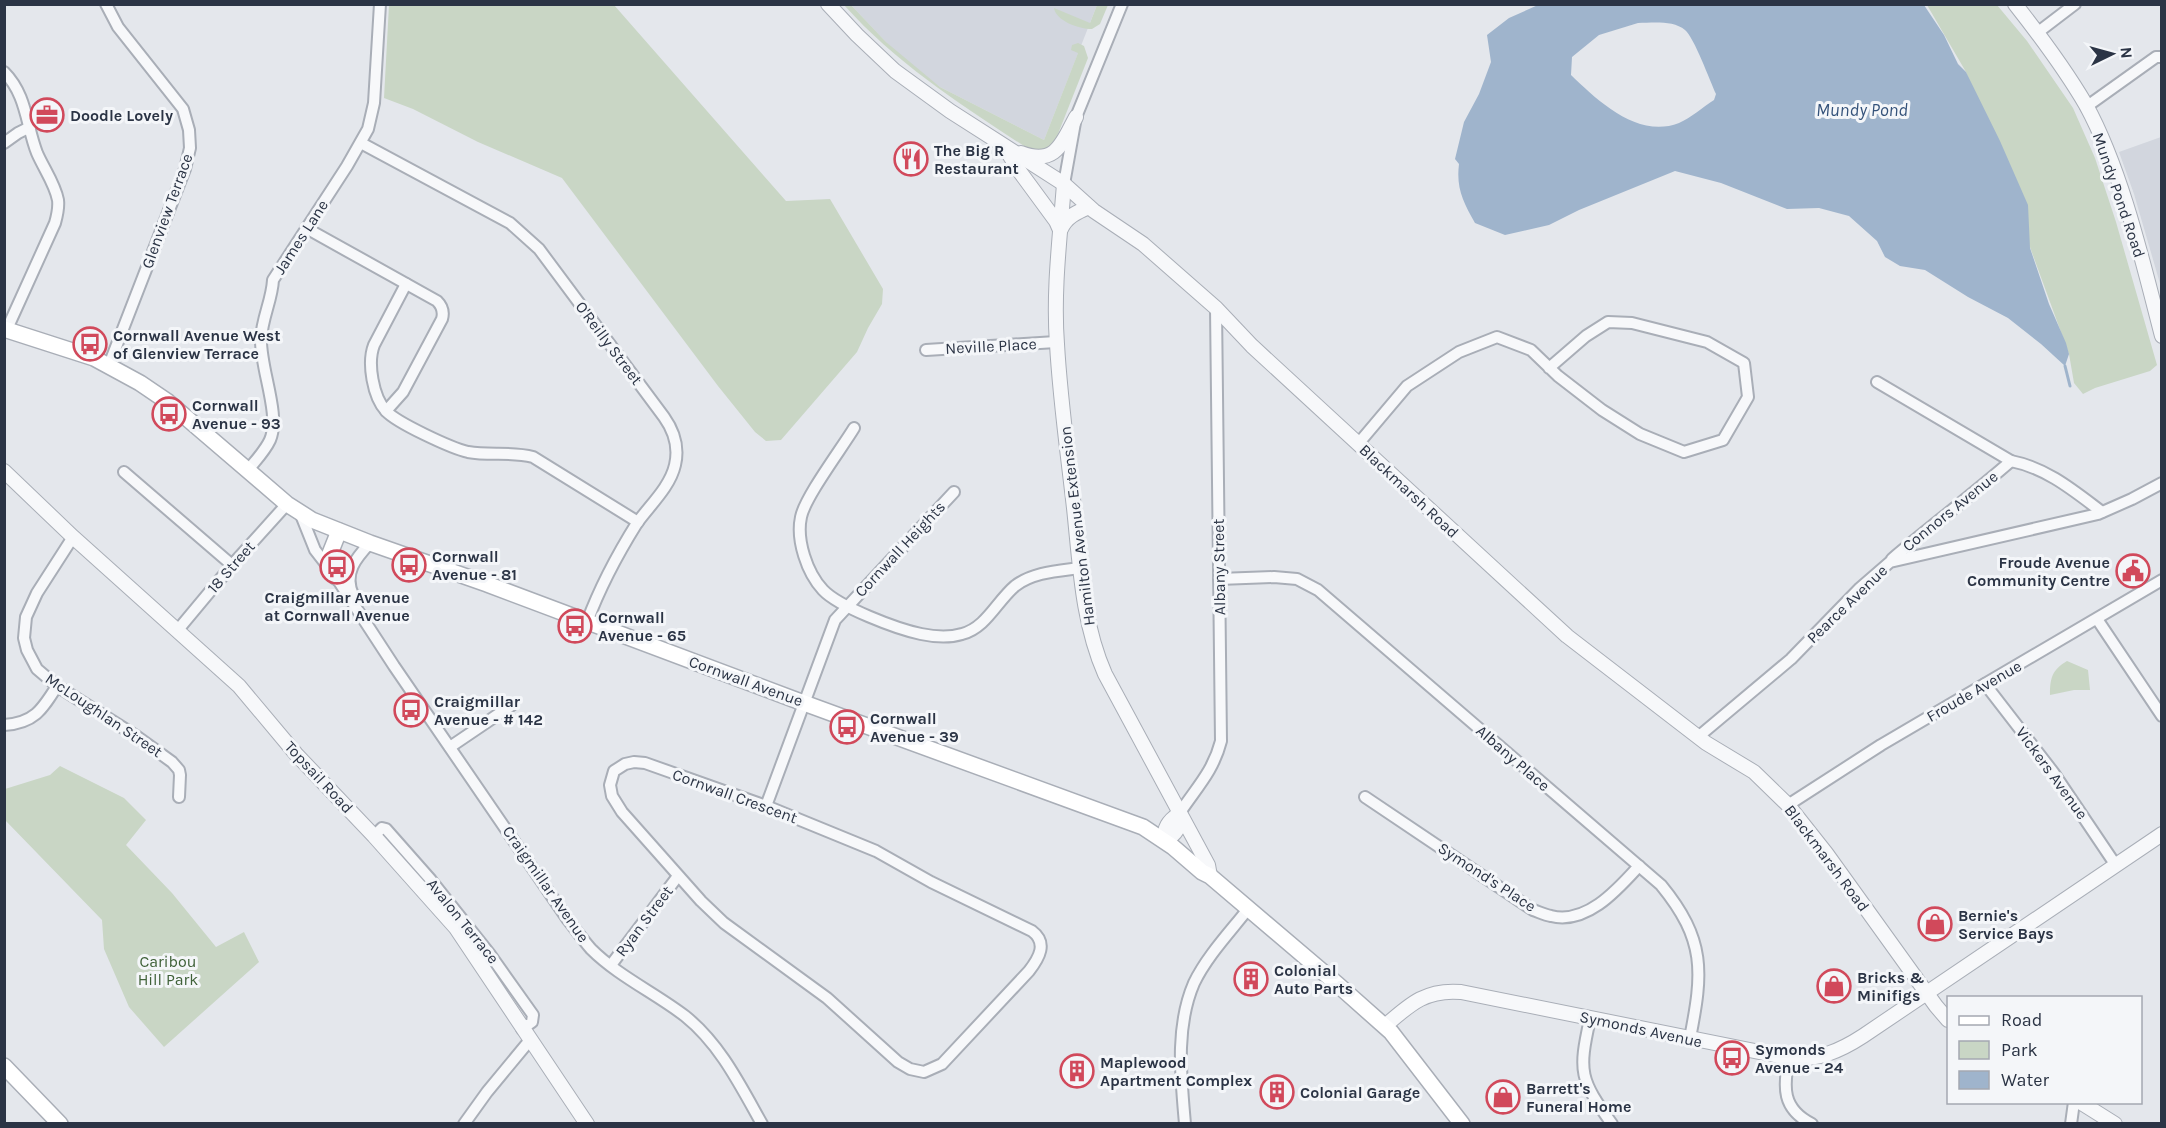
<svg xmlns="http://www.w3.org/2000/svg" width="2166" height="1128" viewBox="0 0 2166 1128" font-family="Karla,sans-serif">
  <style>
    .built { fill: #d2d6de }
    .green { fill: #c9d6c5 }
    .water { fill: #9fb4cc; fill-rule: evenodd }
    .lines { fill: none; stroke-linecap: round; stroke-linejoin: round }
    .stream { stroke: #9fb4cc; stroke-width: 3 }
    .minor-casing { stroke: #a9aeb7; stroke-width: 14 }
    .tertiary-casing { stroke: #a9aeb7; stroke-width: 16 }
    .secondary-casing { stroke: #a9aeb7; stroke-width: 18 }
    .minor { stroke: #f7f8fa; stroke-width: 10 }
    .tertiary { stroke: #f7f8fa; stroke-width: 14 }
    .secondary { stroke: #fff; stroke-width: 15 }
    .labels { text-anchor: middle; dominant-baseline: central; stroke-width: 6; stroke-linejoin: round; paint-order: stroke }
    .poi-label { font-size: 16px; font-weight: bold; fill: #2b3445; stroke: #f4f6f9; text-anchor: start }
    .street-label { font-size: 16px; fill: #2b3445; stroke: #f4f6f9 }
    .park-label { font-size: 16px; fill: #3f6138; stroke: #f4f6f9 }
    .water-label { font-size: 18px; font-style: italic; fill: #34527a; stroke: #f4f6f9 }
  </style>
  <rect width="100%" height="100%" fill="#e4e7ec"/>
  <g class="built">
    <path d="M851,5h246l-53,135 -104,-53 -41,-31z"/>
    <path d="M2161,137h1l-1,150 -27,-93 -15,-42z"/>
  </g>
  <g class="green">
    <path d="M389,5h225l172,196 44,-2 53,90 -1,15 -14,24 -11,24 -76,88 -15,1 -11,-9 -37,-46 -156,-208 -84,-36 -65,-33 -29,-11z"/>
    <path d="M844,5h7l35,37 54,45 104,53 34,-87 -7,-3 1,-5 6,-2 6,3 4,12 -34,86c-9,8 -15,7 -27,4 -66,-43 -130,-84 -183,-143z"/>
    <path d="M1097,5h11l-8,19 -8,5c-13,0 -36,-8 -38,-21l36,15z"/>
    <path d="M1927,5h70l30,36 46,67 22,50 21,64 41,143 -7,6 -55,17 -12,6 -9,-11 -5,-29 -103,-282z"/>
    <path d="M2067,661l21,9 2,20h-16l-24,5c0,-17 2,-25 17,-34z"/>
    <path d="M60,766l64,32 22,22 -20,25 46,48 44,54 28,-15 15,30 -95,85 -35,-40 -25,-58 -2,-29 -97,-100v-31l45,-14z"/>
  </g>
  <path class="water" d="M1538,5h386l20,30 14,29 8,8 34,69 28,64 2,43 19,56 17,39 3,11 -4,12 -24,-22 -33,-26 -40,-21 -43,-27 -25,-4 -15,-9 -8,-16 -28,-25 -30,-8 -32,1 -66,-26 -46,-12 -96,39 -30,15 -44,10 -30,-12c-12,-21 -19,-35 -16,-59l-4,-5 9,-37 15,-28 12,-32 -4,-27 22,-17zM1638,23c14,0 35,-3 47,7 9,7 25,51 31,64l-2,6c-11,7 -23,18 -35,23 -41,16 -81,-22 -108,-48l1,-18 27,-22z"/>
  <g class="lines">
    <path class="stream" d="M2065,366l5,20"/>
    <defs>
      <g id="minor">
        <path d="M106,4l12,23 65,82 6,21 1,18 -5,21 -76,196"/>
        <path d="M2037,33l38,-29"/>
        <path d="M4,72c23,23 22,53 33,81 7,16 18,31 21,47 1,8 -1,16 -3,23l-48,106"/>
        <path d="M2086,107l70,-50h6"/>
        <path d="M4,143l14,-10 12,-6"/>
        <path d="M361,143l149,80 29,26 125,168c10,14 15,31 11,48 -5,22 -25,40 -38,58 -20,32 -37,64 -50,99"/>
        <path d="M1064,184l12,-67 46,-113"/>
        <path d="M306,228l131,73c5,5 7,11 5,18l-39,73 -17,19"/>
        <path d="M406,284l-32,61c-7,18 -1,52 12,66 11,12 65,37 82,41 22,4 43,-1 65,5l105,65"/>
        <path d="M926,350l130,-8"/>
        <path d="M1877,382l134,79c36,7 63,30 91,51"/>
        <path d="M854,428c-12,20 -49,69 -53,89 -5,23 6,56 22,73 16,17 74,39 98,44 14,3 28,4 41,0 24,-6 35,-33 53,-48 18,-14 43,-15 65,-18"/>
        <path d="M1358,444l49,-58 52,-34 38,-15 34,13 27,26 44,34 38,24 44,18 39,-12 25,-43 -4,-34 -37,-21 -75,-19 -24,-1 -22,14 -37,32"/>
        <path d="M248,470c8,-10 17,-19 22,-30 11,-25 -10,-72 -9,-101 1,-21 11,-39 12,-59l74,-114 21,-37 6,-26 6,-99"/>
        <path d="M124,472l108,93"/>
        <path d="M301,515l14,35 21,27 58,89 174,254c8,10 15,20 23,29 27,27 64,44 94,67 35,28 55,69 77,108"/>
        <path d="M73,537l-36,56 -11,24 -2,21 3,12 10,19 20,17 79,50 36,26 7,8 1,5 -1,22"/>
        <path d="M1892,559c39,-33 80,-64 119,-98"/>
        <path d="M1219,579l55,-2 23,2 21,11 343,295c45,55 42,87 29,153"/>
        <path d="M353,595c-10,-22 3,-37 17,-52"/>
        <path d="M2097,619l65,97"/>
        <path d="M177,631l55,-66 55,-61"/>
        <path d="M1985,684l68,88 62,92"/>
        <path d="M4,725c30,-2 38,-15 53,-39"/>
        <path d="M1698,737l93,-78 69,-71 30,-26 208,-48 34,-15 30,-16"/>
        <path d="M450,747l62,-42"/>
        <path d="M634,762l11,1 121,43 110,45 55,31 101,49c16,12 7,27 -3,40l-87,93 -18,8 -14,-3 -12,-7 -71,-64 -103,-75 -23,-22 -79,-89 -10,-16 -2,-11 4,-14 11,-7z"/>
        <path d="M1365,797l168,113c6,2 12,5 18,6 36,9 67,-27 88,-50"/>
        <path d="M1788,805l93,-60 281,-165"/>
        <path d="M766,806l69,-186 119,-128"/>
        <path d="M1179,814c17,-26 34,-42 42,-73l-5,-433"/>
        <path d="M374,836l8,-8 4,1 45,51 58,73 44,62 -1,7 -10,7"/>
        <path d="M611,965l67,-89"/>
        <path d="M1590,1019c-12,54 -10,60 22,105"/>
        <path d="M1789,1058c-6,29 -7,51 23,66"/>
        <path d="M464,1124l23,-32 43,-52"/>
        <path d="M1185,1124c-4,-47 -10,-97 9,-141 13,-27 36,-51 54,-74"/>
        <path d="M2071,1124l3,-22"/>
      </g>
      <g id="tertiary">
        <path d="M828,4l29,31 38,36 55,40 114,73 30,27 49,33 73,64 36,38 315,290 139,107 48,29 34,33 38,48 110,153 12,14"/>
        <path d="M2015,4c26,33 50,65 71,101 36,66 57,158 76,231"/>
        <path d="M1007,151l13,21 36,49 4,9"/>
        <path d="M1021,153c35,13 41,-10 55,-36"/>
        <path d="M1064,184c-4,53 -11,107 -7,160 3,55 11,110 17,164 6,56 8,114 31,166l103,191 2,11"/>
        <path d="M1061,229c5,-12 16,-17 28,-22"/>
        <path d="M4,471l69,66 166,149 57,68 78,82 82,92 131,196"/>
        <path d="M1179,814c1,14 -2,20 -15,27 0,-13 4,-20 15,-27z"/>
        <path d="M1385,1026c25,-22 41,-37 76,-34l328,66c28,3 51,-7 74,-22l299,-202"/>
        <path d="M2080,1102l35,22"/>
      </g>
      <g id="secondary">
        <path d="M4,329l90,29 46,25 28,19 119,102 25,16 58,23 117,41 306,115 350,128 30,20 29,25 8,4 127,108 54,48 71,92"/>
        <path d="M336,577l-7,-21 10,-25"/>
        <path d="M4,1066l56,58"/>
      </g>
    </defs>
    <use href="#minor" class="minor-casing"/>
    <use href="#tertiary" class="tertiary-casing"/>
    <use href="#secondary" class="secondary-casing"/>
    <use href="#minor" class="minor"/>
    <use href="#tertiary" class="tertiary"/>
    <use href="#secondary" class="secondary"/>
  </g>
  <defs>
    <symbol id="office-ring" viewBox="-11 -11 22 22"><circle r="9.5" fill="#f4f6f9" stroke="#d1495b" stroke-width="1.5"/><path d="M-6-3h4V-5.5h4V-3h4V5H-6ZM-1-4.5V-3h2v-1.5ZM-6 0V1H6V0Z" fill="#d1495b"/></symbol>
    <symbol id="restaurant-ring" viewBox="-11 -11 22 22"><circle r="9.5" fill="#f4f6f9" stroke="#d1495b" stroke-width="1.5"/><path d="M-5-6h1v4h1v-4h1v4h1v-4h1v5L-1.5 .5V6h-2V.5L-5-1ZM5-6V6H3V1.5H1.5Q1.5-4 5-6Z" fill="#d1495b"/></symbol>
    <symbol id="bus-ring" viewBox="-11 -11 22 22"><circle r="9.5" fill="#f4f6f9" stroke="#d1495b" stroke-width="1.5"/><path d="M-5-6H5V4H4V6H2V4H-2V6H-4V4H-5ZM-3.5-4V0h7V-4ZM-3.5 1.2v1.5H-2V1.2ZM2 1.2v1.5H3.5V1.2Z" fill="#d1495b"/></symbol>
    <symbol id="civic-ring" viewBox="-11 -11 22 22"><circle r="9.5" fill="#f4f6f9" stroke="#d1495b" stroke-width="1.5"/><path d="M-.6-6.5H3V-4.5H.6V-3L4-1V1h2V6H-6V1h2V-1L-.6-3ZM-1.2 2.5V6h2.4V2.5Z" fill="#d1495b"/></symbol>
    <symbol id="shop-ring" viewBox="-11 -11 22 22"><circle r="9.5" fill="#f4f6f9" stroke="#d1495b" stroke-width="1.5"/><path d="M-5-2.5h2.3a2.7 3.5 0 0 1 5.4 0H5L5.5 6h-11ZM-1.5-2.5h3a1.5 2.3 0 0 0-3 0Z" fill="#d1495b"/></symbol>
    <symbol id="building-ring" viewBox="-11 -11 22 22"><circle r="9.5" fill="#f4f6f9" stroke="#d1495b" stroke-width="1.5"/><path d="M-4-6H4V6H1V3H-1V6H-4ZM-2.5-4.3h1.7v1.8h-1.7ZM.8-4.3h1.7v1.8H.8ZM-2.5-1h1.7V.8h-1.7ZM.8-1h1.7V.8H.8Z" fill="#d1495b"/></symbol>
  </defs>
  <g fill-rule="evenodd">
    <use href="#office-ring" x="28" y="96" width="38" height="38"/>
    <use href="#restaurant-ring" x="892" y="140" width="38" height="38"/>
    <use href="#bus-ring" x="71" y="325" width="38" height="38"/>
    <use href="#bus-ring" x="150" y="395" width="38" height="38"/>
    <use href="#bus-ring" x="390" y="546" width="38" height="38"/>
    <use href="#bus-ring" x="318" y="548" width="38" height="38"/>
    <use href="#civic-ring" x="2114" y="552" width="38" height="38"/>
    <use href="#bus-ring" x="556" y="607" width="38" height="38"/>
    <use href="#bus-ring" x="392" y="691" width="38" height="38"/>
    <use href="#bus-ring" x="828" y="708" width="38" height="38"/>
    <use href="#shop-ring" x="1916" y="905" width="38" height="38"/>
    <use href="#building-ring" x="1232" y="960" width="38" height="38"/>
    <use href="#shop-ring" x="1815" y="967" width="38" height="38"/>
    <use href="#bus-ring" x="1713" y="1039" width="38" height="38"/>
    <use href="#building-ring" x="1058" y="1052" width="38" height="38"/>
    <use href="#building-ring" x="1258" y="1073" width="38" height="38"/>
    <use href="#shop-ring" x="1484" y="1078" width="38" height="38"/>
  </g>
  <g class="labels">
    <g class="poi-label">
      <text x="70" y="115">Doodle Lovely</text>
      <text x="934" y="150">The Big R<tspan x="934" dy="18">Restaurant</tspan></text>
      <text x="113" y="335">Cornwall Avenue West<tspan x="113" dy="18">of Glenview Terrace</tspan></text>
      <text x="192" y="405">Cornwall<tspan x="192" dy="18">Avenue - 93</tspan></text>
      <text x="432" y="556">Cornwall<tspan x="432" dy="18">Avenue - 81</tspan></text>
      <text x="2110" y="562" text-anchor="end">Froude Avenue<tspan x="2110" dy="18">Community Centre</tspan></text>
      <text x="337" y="597" text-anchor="middle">Craigmillar Avenue<tspan x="337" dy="18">at Cornwall Avenue</tspan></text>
      <text x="598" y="617">Cornwall<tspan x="598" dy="18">Avenue - 65</tspan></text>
      <text x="434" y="701">Craigmillar<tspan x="434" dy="18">Avenue - # 142</tspan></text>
      <text x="870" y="718">Cornwall<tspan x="870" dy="18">Avenue - 39</tspan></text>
      <text x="1958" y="915">Bernie's<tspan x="1958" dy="18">Service Bays</tspan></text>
      <text x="1274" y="970">Colonial<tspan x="1274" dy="18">Auto Parts</tspan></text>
      <text x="1857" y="977">Bricks &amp;<tspan x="1857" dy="18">Minifigs</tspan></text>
      <text x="1755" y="1049">Symonds<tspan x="1755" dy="18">Avenue - 24</tspan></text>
      <text x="1100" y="1062">Maplewood<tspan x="1100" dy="18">Apartment Complex</tspan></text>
      <text x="1526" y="1088">Barrett's<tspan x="1526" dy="18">Funeral Home</tspan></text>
      <text x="1300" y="1092">Colonial Garage</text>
    </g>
    <g class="street-label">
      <text transform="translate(2119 195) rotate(71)">Mundy Pond Road</text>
      <text transform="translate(167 211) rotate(-70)">Glenview Terrace</text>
      <text transform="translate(301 237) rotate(-57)">James Lane</text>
      <text transform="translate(609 343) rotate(53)">O'Reilly Street</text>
      <text transform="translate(991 346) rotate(-3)">Neville Place</text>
      <text transform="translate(1409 491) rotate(43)">Blackmarsh Road</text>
      <text transform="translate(1950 511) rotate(-39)">Connors Avenue</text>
      <text transform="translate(1077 526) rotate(-97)">Hamilton Avenue Extension</text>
      <text transform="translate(900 549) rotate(-47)">Cornwall Heights</text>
      <text transform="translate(231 567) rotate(-49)">18 Street</text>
      <text transform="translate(1219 567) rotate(-91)">Albany Street</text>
      <text transform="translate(1847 604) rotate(-44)">Pearce Avenue</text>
      <text transform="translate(746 681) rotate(20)">Cornwall Avenue</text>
      <text transform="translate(1974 691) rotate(-30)">Froude Avenue</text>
      <text transform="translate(104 715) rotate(34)">McLoughlan Street</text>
      <text transform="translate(1513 758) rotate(41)">Albany Place</text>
      <text transform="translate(2052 773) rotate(54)">Vickers Avenue</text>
      <text transform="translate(319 777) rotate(47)">Topsail Road</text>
      <text transform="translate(735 796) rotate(20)">Cornwall Crescent</text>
      <text transform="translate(1827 858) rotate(53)">Blackmarsh Road</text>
      <text transform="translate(1487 877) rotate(33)">Symond's Place</text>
      <text transform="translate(546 884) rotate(55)">Craigmillar Avenue</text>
      <text transform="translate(463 921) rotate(51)">Avalon Terrace</text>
      <text transform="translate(644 921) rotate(-53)">Ryan Street</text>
      <text transform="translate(1641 1029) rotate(12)">Symonds Avenue</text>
    </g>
    <g class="park-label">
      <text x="168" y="961">Caribou<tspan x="168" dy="18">Hill Park</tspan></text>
    </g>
    <g class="water-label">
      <text x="1862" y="110">Mundy Pond</text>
    </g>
  </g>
  <rect width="2166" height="1128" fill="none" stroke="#2b3445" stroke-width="12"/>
  <rect x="1947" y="996" width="195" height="108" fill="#f4f6f9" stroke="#a4a8b1" stroke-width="1.5"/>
  <rect x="1959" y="1016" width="30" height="9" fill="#ffffff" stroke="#a4a8b1" stroke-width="1.5"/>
  <text x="2001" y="1026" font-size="18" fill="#2b3445">Road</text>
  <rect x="1959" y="1041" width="30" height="18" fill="#c9d6c5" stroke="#a4a8b1" stroke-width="1.5"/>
  <text x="2001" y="1056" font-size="18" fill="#2b3445">Park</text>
  <rect x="1959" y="1071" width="30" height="18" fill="#9fb4cc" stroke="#a4a8b1" stroke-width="1.5"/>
  <text x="2001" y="1086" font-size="18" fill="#2b3445">Water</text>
  <g transform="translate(2112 54) rotate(85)" stroke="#f4f6f9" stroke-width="4.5" paint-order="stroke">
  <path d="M0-4.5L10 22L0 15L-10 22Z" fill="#2b3445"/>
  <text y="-9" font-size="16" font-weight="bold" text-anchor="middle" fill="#2b3445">N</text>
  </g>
</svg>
